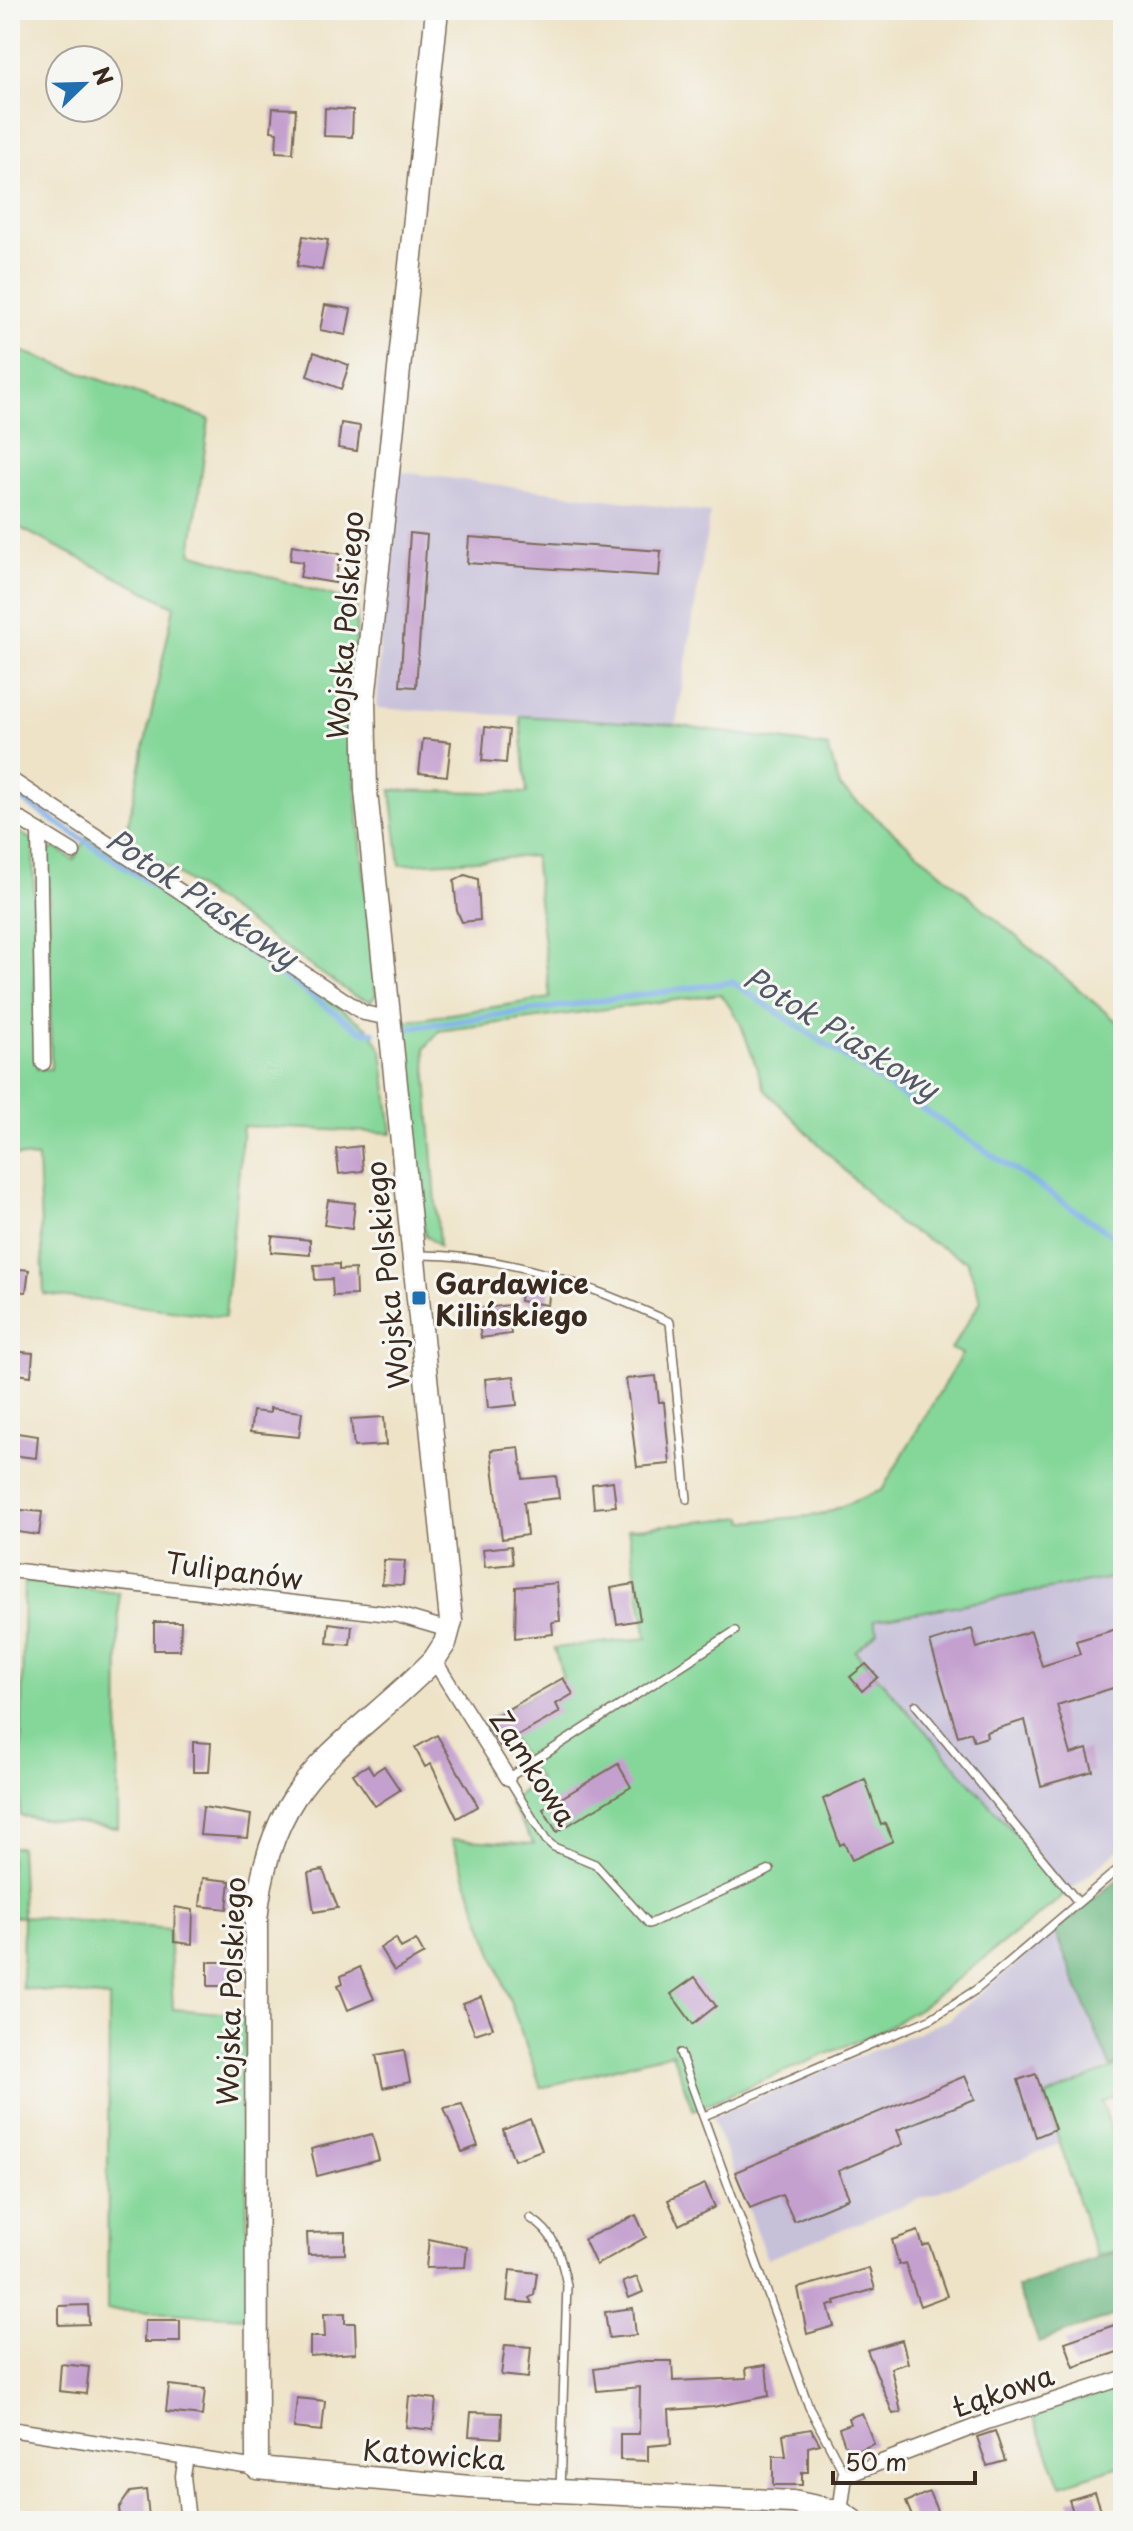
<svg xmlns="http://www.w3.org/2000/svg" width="1133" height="2531" viewBox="0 0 1133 2531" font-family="'Playpen Sans',sans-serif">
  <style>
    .industrial { fill: #c7c0d9 }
    .green { fill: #84d799; stroke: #60805c; stroke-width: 2 }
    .forest { fill: #6bb881; stroke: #537150; stroke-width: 2 }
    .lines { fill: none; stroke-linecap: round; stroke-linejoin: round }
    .stream { stroke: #7daee8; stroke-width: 6 }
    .building { fill: #c4a0cf }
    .lane-casing { stroke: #7a6b59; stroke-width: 10 }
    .street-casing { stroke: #7a6b59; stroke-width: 17 }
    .secondary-casing { stroke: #7a6b59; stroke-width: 25 }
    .lane { stroke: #fff; stroke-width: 7 }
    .street { stroke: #fff; stroke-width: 14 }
    .secondary { stroke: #fff; stroke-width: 22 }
    .poi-dot { fill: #1f6fb2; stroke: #f6f6f2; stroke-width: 3 }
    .labels { text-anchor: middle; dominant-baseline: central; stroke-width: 6; stroke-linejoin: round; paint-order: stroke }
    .street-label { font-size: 28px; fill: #3b2a1e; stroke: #f6f6f2 }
    .poi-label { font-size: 28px; font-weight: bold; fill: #3b2a1e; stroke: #f6f6f2; text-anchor: start }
    .water-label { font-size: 30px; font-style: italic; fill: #525865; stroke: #f6f6f2 }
  </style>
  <rect width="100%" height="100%" fill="#f6f6f2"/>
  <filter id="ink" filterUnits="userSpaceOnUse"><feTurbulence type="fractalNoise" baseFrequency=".0125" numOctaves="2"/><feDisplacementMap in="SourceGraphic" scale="16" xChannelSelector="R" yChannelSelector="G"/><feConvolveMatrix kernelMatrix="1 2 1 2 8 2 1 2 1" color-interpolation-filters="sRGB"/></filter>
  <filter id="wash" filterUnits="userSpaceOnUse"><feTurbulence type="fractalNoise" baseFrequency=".006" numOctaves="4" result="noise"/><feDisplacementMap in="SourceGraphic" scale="32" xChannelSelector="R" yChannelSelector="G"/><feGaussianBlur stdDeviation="1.8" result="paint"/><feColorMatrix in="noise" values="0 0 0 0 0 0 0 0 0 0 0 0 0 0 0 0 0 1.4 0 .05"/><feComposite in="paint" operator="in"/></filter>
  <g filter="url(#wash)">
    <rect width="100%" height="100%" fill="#eee3c7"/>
    <g class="industrial">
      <path d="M388,470l322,43 -34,212 -299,-17z"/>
      <path d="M1123,1576v270l-56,47 -212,-242 23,-19 -4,-12z"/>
      <path d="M1055,1932l55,134 -65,31 17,46 -295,116 -55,-142 236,-97z"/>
    </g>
    <g class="green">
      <path d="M10,347l199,72 -18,134 166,50 -4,158 23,233 -5,7 -18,-6 -228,-157 49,-232 -164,-83z"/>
      <path d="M520,716l156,9 152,22 12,40 275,233 8,2v554l-249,44 4,12 -23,19 212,242 -147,115 -46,26 -181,76 -21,-57 -131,35 -89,-249 82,5 -25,-42 30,-23 -27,-40 -14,9 -14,-26 79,-44 -9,-30 93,-10 -19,-109 116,-12 1,5 75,-7 62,-25 80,-136 -11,-5 30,-48 -14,-40 -69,-37 -133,-134 -25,-68 -19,-28 -282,37 -14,17 14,198 -14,-11 -25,-213 150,-24 -16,-142 -134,9 -9,-75 136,3z"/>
      <path d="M10,826l23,15 4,228h14l-3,-219 8,-2 18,12 13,-23 75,48 206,143 14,22 10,83 -149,-7 -18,191 -181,-23 -6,-136 -28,-3z"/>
      <path d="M24,1581l95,12 -1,235 -98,-12z"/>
      <path d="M10,1847h10l3,69 146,13 4,80 72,6 3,302 -141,-7 2,-312 -87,-10 1,-71 -13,-1z"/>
      <path d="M1123,2063v30l-21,9 21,63v84l-27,7 -51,-159z"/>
      <path d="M1123,2388v77l-62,20 -29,-71z"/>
    </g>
    <g class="forest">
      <path d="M1123,1875v188l-13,3 -55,-134z"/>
      <path d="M1123,2249v63l-84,30 -22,-54z"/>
    </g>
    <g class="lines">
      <g class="stream">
        <path d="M10,792l133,87 217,151 14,3"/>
        <path d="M408,1028l324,-46 391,260"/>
      </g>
    </g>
    <g id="blocks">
      <g class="building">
        <path d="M273,108l23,1 -3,44 -17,-1 1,-20 -6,-1z"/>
        <path d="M325,108l28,2 -1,27 -28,-1z"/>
        <path d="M303,236l25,4 -6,30 -25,-4z"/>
        <path d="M325,305l26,4 -5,26 -26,-5z"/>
        <path d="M314,352l35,13 -8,24 -34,-13z"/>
        <path d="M341,423l19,3 -3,25 -19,-3z"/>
        <path d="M410,533l17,2 -11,152 -16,-1z"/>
        <path d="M469,537l192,14 -2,25 -192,-13z"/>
        <path d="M292,545l48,9 -5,29 -35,-6 3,-15 -13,-2z"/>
        <path d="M485,727l24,3 -3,33 -24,-2z"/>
        <path d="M423,739l28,3 -4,34 -28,-3z"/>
        <path d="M465,875l13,4 2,41 -18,2 -5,-11 -3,-30z"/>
        <path d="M361,1146l2,25 -24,3 -3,-25z"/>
        <path d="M328,1200l27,3 -3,26 -28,-4z"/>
        <path d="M272,1236l38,4v15l-39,-3z"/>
        <path d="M339,1264v6l16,-1 1,26 -23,1 -1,-17 -17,1 -1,-15z"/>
        <path d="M10,1268l19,2 -3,22 -16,-1z"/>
        <path d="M522,1283l28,4 -2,18 -28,-4z"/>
        <path d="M508,1305l3,29 -30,4 -4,-29z"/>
        <path d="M10,1351l23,2 -2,23 -21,-3z"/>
        <path d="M514,1376l3,29 -29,3 -3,-29z"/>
        <path d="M656,1376l3,26h5l6,62 -33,3 -11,-88z"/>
        <path d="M270,1408l32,4 -3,25 -49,-5 3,-21 17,2z"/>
        <path d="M384,1417l2,28 -32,2 -3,-28z"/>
        <path d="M10,1432l28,4 -2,22 -26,-3z"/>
        <path d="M519,1447l4,32 33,-3 3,22 -35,4 3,33 -25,4 -11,-89z"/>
        <path d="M613,1481l3,25 -22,2 -2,-24z"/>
        <path d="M10,1509l32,3 -3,23 -29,-4z"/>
        <path d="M511,1546l2,18 -28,3 -2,-18z"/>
        <path d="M384,1560l21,1 -2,24 -21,-1z"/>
        <path d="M557,1583l3,38 -8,1 1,12 -38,4 1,-51z"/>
        <path d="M634,1584l6,36 -23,4 -6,-36z"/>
        <path d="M154,1622h27l-1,28h-26z"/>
        <path d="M329,1623l23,3 -2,19 -23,-2z"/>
        <path d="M1123,1627v58l-66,20 14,49 16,-5 6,22 -52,15 -16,-66 -39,12 1,5 -13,4 -3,-9 -13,4 -28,-94 42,-13 5,19 54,-17 11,35 38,-12 -4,-13z"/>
        <path d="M866,1664l12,13 -16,14 -12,-14z"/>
        <path d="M563,1678l10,16 -17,10 4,8 -60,34 -15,-24z"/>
        <path d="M437,1735l41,71 -21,12 -26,-54 -6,3 -10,-19z"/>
        <path d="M193,1742l18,1 -2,29h-16z"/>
        <path d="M618,1764l13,23 -74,45 -14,-23z"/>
        <path d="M368,1765l5,8 11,-7 16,24 -25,16 -22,-32z"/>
        <path d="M865,1779l16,46 4,-2 8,18 -41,19 -8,-17 -4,2 -17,-46z"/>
        <path d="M203,1807l48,8 -3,23 -48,-3z"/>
        <path d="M323,1870l15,38 -24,4 -6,-39z"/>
        <path d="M203,1878l27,3 -3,28 -27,-3z"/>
        <path d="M175,1907l18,3 -1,34 -18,-2z"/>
        <path d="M396,1938l5,10 15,-8 8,14 -30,17 -14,-23z"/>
        <rect x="208" y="1962" width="26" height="24"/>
        <path d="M360,1967l14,32 -26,11 -10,-25 5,-2 -2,-7z"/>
        <path d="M695,1977l21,29 -23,18 -22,-30z"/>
        <path d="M481,1997l12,31 -18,6 -12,-30z"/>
        <path d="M404,2050l6,32 -27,6 -7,-33z"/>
        <path d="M1036,2074l19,55 -19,8 -18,-57z"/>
        <path d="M965,2076l10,23 -78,31 6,14 -65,27 11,27 -55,23 -12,-26 -32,13 -15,-36z"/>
        <path d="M462,2104l16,42 -16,6 -18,-44z"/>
        <path d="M530,2119l12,31 -28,10 -11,-30z"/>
        <path d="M372,2134l7,26 -62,16 -6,-27z"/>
        <path d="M705,2184l10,23 -36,18 -11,-25z"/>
        <path d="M636,2215l10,22 -50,28 -12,-26z"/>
        <path d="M918,2231l5,15 6,-2 18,52 -27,10 -15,-43 -6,2 -7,-25z"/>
        <path d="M345,2232v22l-37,1 -1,-22z"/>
        <path d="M429,2239l38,8 -2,20 -39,1z"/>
        <path d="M869,2268l6,21 -40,12 1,3 -8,2 6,20 -27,8 -9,-46z"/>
        <path d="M510,2270l27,3 -3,22 -5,3 3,5 -25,-2z"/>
        <path d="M637,2277l6,15 -14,6 -6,-16z"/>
        <path d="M88,2305l1,19 -30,1v-19z"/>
        <path d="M633,2308l3,27 -27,3 -4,-26z"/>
        <path d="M345,2313v10h10l1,30 -46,3v-19h15l-1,-23z"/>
        <path d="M145,2320h35v22h-36z"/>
        <path d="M1123,2322v28l-49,17 -9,-25z"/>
        <path d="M902,2340l6,23 -17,5 10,44 -8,2 -26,-64z"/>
        <path d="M505,2345l26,2 -3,31 -27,-3z"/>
        <path d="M645,2361h27l1,20 74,-3 -1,-10 20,-3 3,31 -56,11 -44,3 2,34 -23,2v15l-28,-1v-26h19l1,-47 -43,4 -3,-22z"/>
        <path d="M61,2364l28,3 -3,27 -27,-3z"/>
        <path d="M169,2385l36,4 -3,27 -36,-4z"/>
        <path d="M409,2396l27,3 -3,31 -27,-3z"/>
        <path d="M297,2398l28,3 -3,30 -28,-3z"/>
        <path d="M471,2412l31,1 -1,25 -32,-2z"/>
        <path d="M862,2413l12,31 -26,10 -9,-26 11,-4 -2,-6z"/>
        <path d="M811,2429l9,15 -12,3v25h-6v13h-29v-29h13l-3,-22z"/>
        <path d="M995,2431l10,30 -18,5 -10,-29z"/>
        <path d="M146,2490l3,27 -3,4h-20l-6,-5 -1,-8 11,-16z"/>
        <path d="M929,2492l10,23 -25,6 -8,-19z"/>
        <path d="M1095,2492l10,29h-29l-7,-21z"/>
      </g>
    </g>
  </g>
  <g filter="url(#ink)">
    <use href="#blocks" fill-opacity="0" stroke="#7a6b59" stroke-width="2"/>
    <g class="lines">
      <defs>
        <g id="lane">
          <path d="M417,1255c90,-1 172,30 253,67l17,177"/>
          <path d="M735,1631l-227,147 38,62 8,7 41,17 54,60 121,-54"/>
          <path d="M916,1705l162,197"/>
          <path d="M680,2053l129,354 36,68"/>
          <path d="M704,2116l228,-98 45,-29 146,-124"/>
          <path d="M530,2218c26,15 31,39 37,67l-7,205"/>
        </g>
        <g id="street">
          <path d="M10,779l354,234 25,5"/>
          <path d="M10,813l63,39"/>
          <path d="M39,831l4,232"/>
          <path d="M10,1570l388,45 51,15"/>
          <path d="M434,1660l74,118"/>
          <path d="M10,2429l247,39"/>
          <path d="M186,2457l-3,19 5,45"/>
          <path d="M840,2512l5,-36 142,-54 136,-44"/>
        </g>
        <path id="secondary" d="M437,10l-73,690 2,91 85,830 -6,22 -11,17c-91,92 -165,114 -178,261l1,547 213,19 323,15 47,10 13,9"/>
      </defs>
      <use href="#lane" class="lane-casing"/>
      <use href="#street" class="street-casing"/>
      <use href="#secondary" class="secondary-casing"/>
      <use href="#lane" class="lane"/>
      <use href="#street" class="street"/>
      <use href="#secondary" class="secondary"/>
    </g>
  </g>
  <rect class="poi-dot" x="411" y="1290" width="16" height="16" rx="4"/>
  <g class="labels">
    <g class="street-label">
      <text transform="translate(344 625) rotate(-86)">Wojska Polskiego</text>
      <text transform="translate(386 1275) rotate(-96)">Wojska Polskiego</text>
      <text transform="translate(234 1570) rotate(7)">Tulipanów</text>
      <text transform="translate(534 1767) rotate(57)">Zamkowa</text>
      <text transform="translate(230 1991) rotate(-88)">Wojska Polskiego</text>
      <text transform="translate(1003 2390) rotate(-19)">Łąkowa</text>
      <text transform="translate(434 2454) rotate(4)">Katowicka</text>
    </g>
    <g class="poi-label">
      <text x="435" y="1282">Gardawice<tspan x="435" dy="32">Kilińskiego</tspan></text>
    </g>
    <g class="water-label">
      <text transform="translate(203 897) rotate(34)">Potok Piaskowy</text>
      <text transform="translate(842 1032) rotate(32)">Potok Piaskowy</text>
    </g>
  </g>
  <rect width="1133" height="2531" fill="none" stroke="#f6f6f2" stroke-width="40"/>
  <g transform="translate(84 84) rotate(67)"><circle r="38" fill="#f6f6f2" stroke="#aba49d" stroke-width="2"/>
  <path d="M0-6L14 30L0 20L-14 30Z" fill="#1f6fb2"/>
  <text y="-12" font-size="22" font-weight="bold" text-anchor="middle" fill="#3b2a1e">N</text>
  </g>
  <path d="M833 2471v12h142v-12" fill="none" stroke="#3b2a1e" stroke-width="4"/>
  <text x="845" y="2471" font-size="24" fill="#3b2a1e" stroke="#f6f6f2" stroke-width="6" paint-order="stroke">50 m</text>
</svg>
